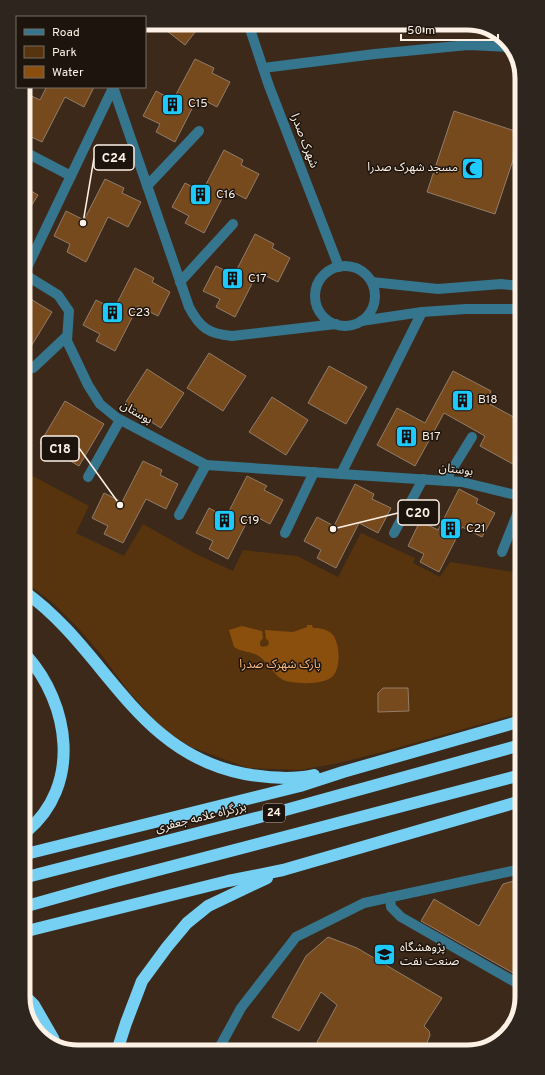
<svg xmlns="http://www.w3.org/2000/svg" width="545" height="1075" viewBox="0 0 545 1075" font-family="Overpass,'Noto Sans Arabic',sans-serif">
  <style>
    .green { fill: #58340e }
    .water { fill: #8a4f0d }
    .building { fill: #774a1d; stroke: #927c69 }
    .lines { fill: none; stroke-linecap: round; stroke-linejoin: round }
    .minor { stroke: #35758d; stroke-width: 10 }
    .highway { stroke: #75d0f4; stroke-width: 12 }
    .labels { text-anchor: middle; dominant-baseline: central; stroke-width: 3; stroke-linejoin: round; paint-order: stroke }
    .shield { fill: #1c140d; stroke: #baafa5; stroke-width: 1 }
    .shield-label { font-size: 11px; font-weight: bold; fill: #fdf1e6 }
    .poi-label { font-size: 12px; fill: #fdf1e6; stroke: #1c140d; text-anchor: start }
    .street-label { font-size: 12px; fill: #fdf1e6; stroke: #1c140d }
    .park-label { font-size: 12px; fill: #fcb97d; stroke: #1c140d }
    .rim { fill: none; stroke: #fdf1e6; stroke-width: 5 }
    .leader { fill: none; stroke: #fdf1e6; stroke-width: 1.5 }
    .callout-dot { fill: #fdf1e6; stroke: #1c140d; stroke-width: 1.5 }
    .callout { fill: #1c140d; stroke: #fdf1e6; stroke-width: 1.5 }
    .callout-label { font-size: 13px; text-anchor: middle; font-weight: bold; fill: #fdf1e6 }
  </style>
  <rect width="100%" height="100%" fill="#3c2919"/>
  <path class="green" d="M27,473l62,33 -13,27 48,23 19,-32 53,30 37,17 10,-21 54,6 41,21 23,-44 54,25 -2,5 27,14 10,-15 70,11 1,140 -135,38 -47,12 -39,7 -52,-2 -57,-21 -27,-17 -35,-38 -29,-39 -23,-26 -24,-24 -28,-21v-105z"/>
  <path class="water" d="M307,625h5l1,3c7,0 15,1 20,7 7,10 8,32 0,41 -8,9 -36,8 -47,5 -11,-3 -19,-21 -29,-26 -8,-4 -16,-3 -23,-8l-5,-17 13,-4 20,5 1,7 -3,4v3l2,2 5,-1 2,-2 -1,-4 -2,-1 -1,-9 28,2 14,-5z"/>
  <g class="building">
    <path d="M175,23h27l-17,22 -18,-14z"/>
    <path d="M195,59l19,9 -2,5 18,9 -13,25 -19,-10 -23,45 -19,-10 4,-8 -17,-8 13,-25 17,9z"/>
    <path d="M44,87h50l-10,20 -19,-10 -23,45 -19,-9v-41l17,8 6,-12z"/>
    <path d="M454,111l64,21v13l-23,69 -68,-22z"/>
    <path d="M224,150l19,10 -2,5 18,9 -13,25 -19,-10 -23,44 -19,-10 4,-7 -17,-9 13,-24 17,9z"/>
    <path d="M105,179l19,9 -2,5 19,9 -13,25 -20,-10 -22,45 -19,-10 3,-8 -16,-8 12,-25 18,9z"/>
    <path d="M24,187l14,8 -14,23z"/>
    <path d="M255,234l19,10 -2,4 18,10 -12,24 -20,-10 -23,45 -19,-10 4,-8 -17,-8 13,-25 18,9z"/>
    <path d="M135,268l19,10 -2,4 18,10 -12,24 -20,-10 -23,45 -19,-10 4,-7 -17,-9 13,-25 18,9z"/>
    <path d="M24,295l28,17 -28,46z"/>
    <path d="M209,353l37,23 -23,35 -36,-23z"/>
    <path d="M329,366l38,21 -21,37 -38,-21z"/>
    <path d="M147,369l37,24 -23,35 -37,-23z"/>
    <path d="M453,371l38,20 -5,11 33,18 1,48 -40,-22 5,-10 -41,-23 -29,53 -38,-21 20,-37 28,15z"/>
    <path d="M272,397l36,23 -22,35 -37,-23z"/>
    <path d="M65,401l39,23 -25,42 -39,-23z"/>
    <path d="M143,461l19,9 -2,5 18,9 -12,25 -20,-10 -23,44 -19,-9 4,-8 -16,-8 12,-25 18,9z"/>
    <path d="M247,476l20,10 -3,4 19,10 -13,24 -19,-10 -23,45 -19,-10 4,-8 -17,-8 13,-25 17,9z"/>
    <path d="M355,484l19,10 -2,5 19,9 -13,25 -19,-10 -23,45 -19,-10 4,-8 -17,-9 13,-24 17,9z"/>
    <path d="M459,489l19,10 -2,4 19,10 -13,24 -20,-10 -23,45 -19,-10 4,-8 -16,-8 12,-25 18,9z"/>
    <path d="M383,688h25l1,23 -31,1v-19z"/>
    <path d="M521,879l1,99 -101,-57 13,-22 45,27 24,-42z"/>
    <path d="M328,937l29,11 85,50 -18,28 5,5 1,4 -5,13 -96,1 -12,-7 20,-37 -16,-13 -22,39 -27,-14 34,-61z"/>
  </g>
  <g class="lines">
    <g class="minor">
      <path d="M248,23l21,63 70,181"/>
      <path d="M263,68l112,-14 93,-9 42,2"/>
      <path d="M113,87l76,220c11,21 20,27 43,29l104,-12"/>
      <path d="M113,88l-89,186 34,21 11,16 -2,30 21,44 12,19 17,14 89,47 256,17 58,14"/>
      <path d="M23,151l48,25"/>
      <path d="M147,186l52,-55"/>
      <circle cx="345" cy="296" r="30"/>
      <path d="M180,282l53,-58"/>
      <path d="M372,282l66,7 63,-5 18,2"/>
      <path d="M361,321l61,-9 44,-3h53"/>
      <path d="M24,366l9,2 34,-32"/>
      <path d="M341,474l81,-162"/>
      <path d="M88,477l32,-57"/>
      <path d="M445,481l27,-44"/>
      <path d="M179,515l27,-50"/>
      <path d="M285,533l29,-61"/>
      <path d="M394,533l29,-54"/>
      <path d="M502,552l18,-45"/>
      <path d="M390,897l1,10 10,10 121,69"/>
      <path d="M218,1050l23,-42 55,-71 68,-34 157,-34"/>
    </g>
    <g class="highway">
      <path d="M25,592c82,59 110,161 220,182 23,4 47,6 69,1"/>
      <path d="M26,655c44,49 56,131 0,177"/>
      <path d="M26,854l274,-68 43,-14 178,-51"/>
      <path d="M27,877l233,-60 261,-72"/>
      <path d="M27,906l85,-24 409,-107"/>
      <path d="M27,931l201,-50 55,-11 238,-69"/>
      <path d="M27,998l7,7 19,33 2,6"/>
      <path d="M117,1051l9,-28 16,-42 25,-34 20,-24 21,-17 59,-28"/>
    </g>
  </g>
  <defs>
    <symbol id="building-square" viewBox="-11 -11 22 22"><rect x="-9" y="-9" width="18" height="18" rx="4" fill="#1ec9fd" stroke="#1c140d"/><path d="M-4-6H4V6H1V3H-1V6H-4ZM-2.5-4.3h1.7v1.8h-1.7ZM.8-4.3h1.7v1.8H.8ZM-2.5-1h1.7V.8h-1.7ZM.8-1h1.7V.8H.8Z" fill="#111"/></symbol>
    <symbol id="mosque-square" viewBox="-11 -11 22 22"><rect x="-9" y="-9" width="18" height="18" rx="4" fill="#1ec9fd" stroke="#1c140d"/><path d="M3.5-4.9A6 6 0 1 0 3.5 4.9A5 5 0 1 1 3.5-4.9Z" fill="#111"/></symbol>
    <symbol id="university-square" viewBox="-11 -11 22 22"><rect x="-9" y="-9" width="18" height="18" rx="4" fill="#1ec9fd" stroke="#1c140d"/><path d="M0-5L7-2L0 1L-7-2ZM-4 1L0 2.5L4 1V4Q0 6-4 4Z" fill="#111"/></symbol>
  </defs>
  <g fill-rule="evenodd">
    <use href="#building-square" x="160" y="92" width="25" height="25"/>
    <use href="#mosque-square" x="460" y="156" width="25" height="25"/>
    <use href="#building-square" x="188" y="182" width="25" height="25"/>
    <use href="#building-square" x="220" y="266" width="25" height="25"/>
    <use href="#building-square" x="100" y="300" width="25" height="25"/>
    <use href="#building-square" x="450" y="388" width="25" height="25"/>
    <use href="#building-square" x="394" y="424" width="25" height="25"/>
    <use href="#building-square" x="212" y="508" width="25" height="25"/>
    <use href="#building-square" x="438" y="516" width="25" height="25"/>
    <use href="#university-square" x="372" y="942" width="25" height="25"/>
  </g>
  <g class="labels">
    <rect class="shield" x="263" y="804" width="22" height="18" rx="3"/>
    <g class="shield-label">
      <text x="274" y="813">24</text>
    </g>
    <g class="poi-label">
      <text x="188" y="104">C15</text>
      <text x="458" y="168" text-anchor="end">مسجد شهرک صدرا</text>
      <text x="216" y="195">C16</text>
      <text x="248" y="279">C17</text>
      <text x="128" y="313">C23</text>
      <text x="478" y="400">B18</text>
      <text x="422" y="437">B17</text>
      <text x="240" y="521">C19</text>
      <text x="466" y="529">C21</text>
      <text x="400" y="948">پژوهشگاه<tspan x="400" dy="14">صنعت نفت</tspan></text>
    </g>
    <g class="street-label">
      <text transform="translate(304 141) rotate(69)">شهرک صدرا</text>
      <text transform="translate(136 413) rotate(30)">بوستان</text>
      <text transform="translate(456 470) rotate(7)">بوستان</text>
      <text transform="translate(201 818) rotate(-14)">بزرگراه علامه جعفری</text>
    </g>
    <g class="park-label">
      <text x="280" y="665">پارک شهرک صدرا</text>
    </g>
  </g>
  <path d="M0 0H545V1075H0ZM78 30H467A48 48 0 0 1 515 78V997A48 48 0 0 1 467 1045H78A48 48 0 0 1 30 997V78A48 48 0 0 1 78 30Z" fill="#2e261e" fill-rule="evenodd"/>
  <path class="rim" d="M78 30H467A48 48 0 0 1 515 78V997A48 48 0 0 1 467 1045H78A48 48 0 0 1 30 997V78A48 48 0 0 1 78 30Z"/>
  <path class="leader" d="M83 223L94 158M120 505L79 448M333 529L398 513"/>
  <g class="callout-dot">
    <circle cx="83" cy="223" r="4"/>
    <circle cx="120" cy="505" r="4"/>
    <circle cx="333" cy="529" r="4"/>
  </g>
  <g class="callout">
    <rect x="94" y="145" width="40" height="25" rx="4"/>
    <rect x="41" y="436" width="38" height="25" rx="4"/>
    <rect x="398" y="500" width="41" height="25" rx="4"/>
  </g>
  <g class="callout-label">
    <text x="114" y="162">C24</text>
    <text x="60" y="453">C18</text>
    <text x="418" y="517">C20</text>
  </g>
  <rect x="16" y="16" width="130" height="72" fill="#1c140d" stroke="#766c64"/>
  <rect x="24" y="29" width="20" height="6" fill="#35758d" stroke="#766c64"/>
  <text x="52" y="36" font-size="12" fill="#fdf1e6">Road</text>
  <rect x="24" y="46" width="20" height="12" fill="#58340e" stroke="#766c64"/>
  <text x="52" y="56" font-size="12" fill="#fdf1e6">Park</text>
  <rect x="24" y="66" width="20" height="12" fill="#8a4f0d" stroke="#766c64"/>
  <text x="52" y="76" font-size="12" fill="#fdf1e6">Water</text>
  <path d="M401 34v6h97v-6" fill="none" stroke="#fdf1e6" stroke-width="2"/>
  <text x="407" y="34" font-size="12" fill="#fdf1e6" stroke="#1c140d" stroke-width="3" paint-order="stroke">50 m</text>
</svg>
